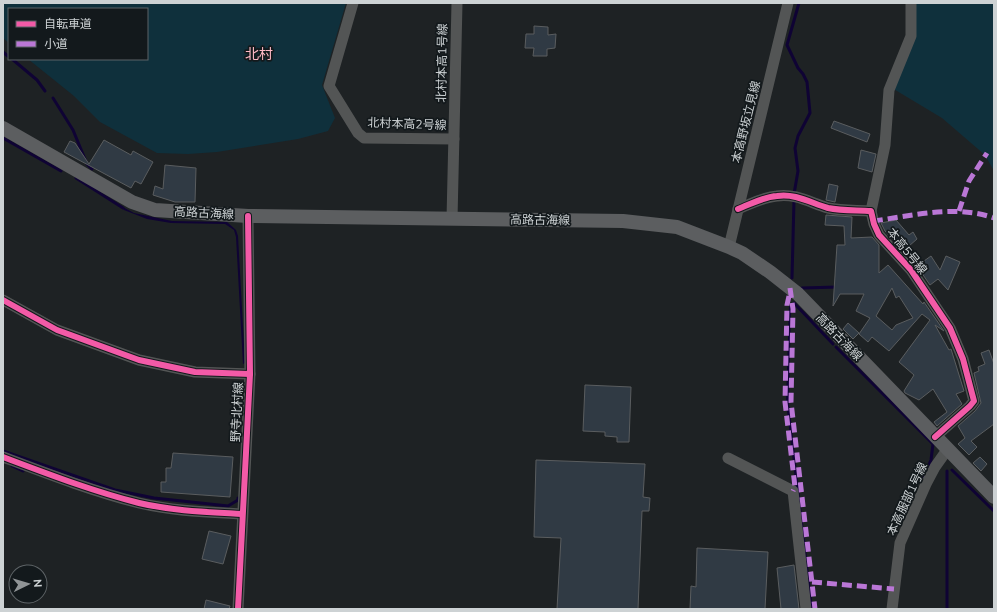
<svg xmlns="http://www.w3.org/2000/svg" width="997" height="612" viewBox="0 0 997 612" font-family="'Nunito Sans','Noto Sans JP',sans-serif">
  <style>
    .green { fill: #0f303c }
    .water { fill: #0f0334 }
    .lines { fill: none; stroke-linecap: round; stroke-linejoin: round }
    .stream { stroke: #0f0334; stroke-width: 3 }
    .building { fill: #303a44; stroke: #5a5d5f; fill-rule: evenodd }
    .minor { stroke: #535555; stroke-width: 11 }
    .major { stroke: #5c5e60; stroke-width: 14 }
    .quiet { stroke: #ba77d6; stroke-width: 5; stroke-dasharray: 10 5; stroke-linecap: butt }
    .cycleway-casing { stroke: #13191c; stroke-width: 8 }
    .cycleway { stroke: #f35aa7; stroke-width: 6 }
    .labels { text-anchor: middle; dominant-baseline: central; stroke-width: 3.5; stroke-linejoin: round; paint-order: stroke }
    .street-label { font-size: 12px; fill: #cdd2d4; stroke: #13191c }
    .quarter-label { font-size: 14px; fill: #fdb9c6; stroke: #13191c }
  </style>
  <rect width="100%" height="100%" fill="#1e2224"/>
  <g class="green">
    <path d="M3,3h343l-24,82 13,33 -7,13 -30,8 -81,13 -29,2 -31,-1 -57,-31 -26,-26 -46,-37h119v-50h-138v34l-6,-5z"/>
    <path d="M913,3h81v168l-9,-16 -43,-37 -50,-30 7,-19z"/>
  </g>
  <g class="water">
    <path d="M121,206l13,7 38,8 55,1 9,8 2,6 7,127 -2,1 -7,-127 -2,-7 -9,-6 -54,-1 -24,-4 -23,-9z"/>
    <path d="M789,306l2,1 -2,96 24,206h-3l-24,-207z"/>
  </g>
  <g class="lines">
    <g class="stream">
      <path d="M3,52l6,5"/>
      <path d="M12,59l25,21 8,11"/>
      <path d="M53,98l20,32 14,34 5,5"/>
      <path d="M3,138l58,33"/>
      <path d="M76,178l47,30"/>
      <path d="M794,194l4,-23 -3,-23 3,-12 12,-23 -3,-31 -4,-8 -5,-6 -11,-23 12,-42"/>
      <path d="M792,278l2,-78"/>
      <path d="M802,288l36,-1"/>
      <path d="M794,303l39,41"/>
      <path d="M836,347l97,97 -2,16 -8,18"/>
      <path d="M3,451l112,39 39,8 74,8 10,-6v-2"/>
      <path d="M12,466l11,5"/>
      <path d="M952,470l42,41"/>
      <path d="M947,471v138"/>
    </g>
  </g>
  <g class="building">
    <path d="M534,26l14,1v8l8,-1 -1,14 -8,1v7h-14l1,-8h-9l1,-14h8z"/>
    <path d="M834,121l36,13 -3,8 -36,-14z"/>
    <path d="M104,140l27,15 2,-4 20,11 -12,22 -6,-3 -4,7 -67,-36 6,-11 5,2 14,21z"/>
    <path d="M861,150l15,4 -4,18 -14,-4z"/>
    <path d="M165,165l31,3 -1,34h-20l-22,-7 2,-9 8,3z"/>
    <path d="M829,184l9,2 -3,16 -9,-2z"/>
    <path d="M826,215l26,2 -1,21 21,-1 7,8v28l9,-8 35,39 1,-2 20,29 -9,-6 14,25 2,-1 13,42 -8,3 6,10 -25,22 -3,-4 13,-10 -14,-23 -14,11 -14,-7 -1,-2 10,-16 -15,-13 31,-42 -8,-6 -33,37 -17,-14 -4,5 -9,-8 11,-16 -14,-7 8,-17h-24l-7,12 4,-61h8l-1,-19 -19,-1zM892,288l4,10 3,-2 14,22 -17,7 -4,5 -16,-14z"/>
    <path d="M896,220l13,15 4,-3 4,7 -8,7 2,2 -6,5 -20,-22 -4,-8z"/>
    <path d="M931,256l9,14 6,-14 14,6 -12,28 -10,-11 -8,6 -13,-19z"/>
    <path d="M848,323l11,10 -6,6 -10,-10z"/>
    <path d="M989,350l5,14v60l-23,17 6,6 -8,8 -11,-11 7,-6 -7,-12 17,-15 6,-8 -7,-30 5,-2 -1,-4 7,-3 -4,-11z"/>
    <path d="M585,385l46,2 -2,55h-12v-5l-12,-1v-4l-22,-1z"/>
    <path d="M173,453l60,4 -3,40 -69,-5v-10h5v-14h5z"/>
    <path d="M980,457l7,7 -6,7 -8,-8z"/>
    <path d="M536,460l109,4 -2,33 7,1 -1,13h-7l-4,98h-81l4,-71 -27,-1z"/>
    <path d="M209,531l22,5 -8,28 -21,-5z"/>
    <path d="M697,548l71,4 -3,57h-75l1,-23 5,1z"/>
    <path d="M794,565l5,44h-18l-4,-41z"/>
    <path d="M206,600l24,6 -1,3h-25z"/>
  </g>
  <g class="lines">
    <g class="minor">
      <path d="M353,3l-24,83 29,47 6,5 90,1"/>
      <path d="M738,209c13,-5 25,-12 39,-13 18,-3 34,7 51,12 14,3 29,2 43,3l3,13 5,11 32,35 39,58 13,31 11,42 -4,5 -35,31"/>
      <path d="M871,211l14,-66 4,-55 22,-54v-33"/>
      <path d="M452,219l5,-216"/>
      <path d="M729,247l59,-244"/>
      <path d="M3,300l54,30 82,30 56,12 55,2"/>
      <path d="M3,457c45,17 89,34 136,46 34,8 68,9 103,11"/>
      <path d="M728,458l65,33 13,118"/>
      <path d="M238,609l12,-235 -2,-158"/>
      <path d="M892,609l8,-66 26,-59 9,-17 12,-17"/>
    </g>
    <path class="major" d="M3,128l129,74 23,8 93,6 375,5 54,6 52,20 13,6 28,19 28,22 196,203"/>
    <g class="quiet">
      <path d="M959,211l10,-30 18,-28"/>
      <path d="M873,221c39,-5 83,-17 121,-3"/>
      <path d="M790,288l3,21 -2,93 24,207"/>
      <path d="M789,296l-2,9 -2,97 10,85 -2,4"/>
      <path d="M812,582l82,7"/>
    </g>
    <defs>
      <g id="cycleway">
        <path d="M738,209c13,-5 25,-12 39,-13 18,-3 34,7 51,12 14,3 29,2 43,3l3,13 5,11 32,35 39,58 13,31 11,42 -4,5 -35,31"/>
        <path d="M3,300l54,30 82,30 56,12 55,2"/>
        <path d="M3,457c45,17 89,34 136,46 34,8 68,9 103,11"/>
        <path d="M238,609l12,-235 -2,-158"/>
      </g>
    </defs>
    <use href="#cycleway" class="cycleway-casing"/>
    <use href="#cycleway" class="cycleway"/>
  </g>
  <g class="labels">
    <g class="street-label">
      <text transform="translate(442 63) rotate(-89)">北村本高1号線</text>
      <text transform="translate(746 122) rotate(-76)">本高野坂立見線</text>
      <text transform="translate(407 124) rotate(2)">北村本高2号線</text>
      <text transform="translate(204 213) rotate(3)">高路古海線</text>
      <text transform="translate(540 220) rotate(1)">高路古海線</text>
      <text transform="translate(907 251) rotate(51)">本高5号線</text>
      <text transform="translate(839 337) rotate(46)">高路古海線</text>
      <text transform="translate(237 412) rotate(-87)">野寺北村線</text>
      <text transform="translate(907 499) rotate(-65)">本高服部1号線</text>
    </g>
    <g class="quarter-label">
      <text x="259" y="54">北村</text>
    </g>
  </g>
  <rect width="997" height="612" fill="none" stroke="#cdd2d4" stroke-width="8"/>
  <rect x="8" y="8" width="140" height="52" fill="#13191c" stroke="#5d6366"/>
  <rect x="16" y="21" width="20" height="6" fill="#f35aa7" stroke="#5d6366"/>
  <text x="44" y="28" font-size="12" fill="#cdd2d4">自転車道</text>
  <rect x="16" y="41" width="20" height="6" fill="#ba77d6" stroke="#5d6366"/>
  <text x="44" y="48" font-size="12" fill="#cdd2d4">小道</text>
  <g transform="translate(28 584) rotate(85)"><circle r="19" fill="#13191c" stroke="#5d6366"/>
  <path d="M0-3L7 15L0 10L-7 15Z" fill="#909496"/>
  <text y="-6" font-size="11" font-weight="bold" text-anchor="middle" fill="#cdd2d4">N</text>
  </g>
</svg>
